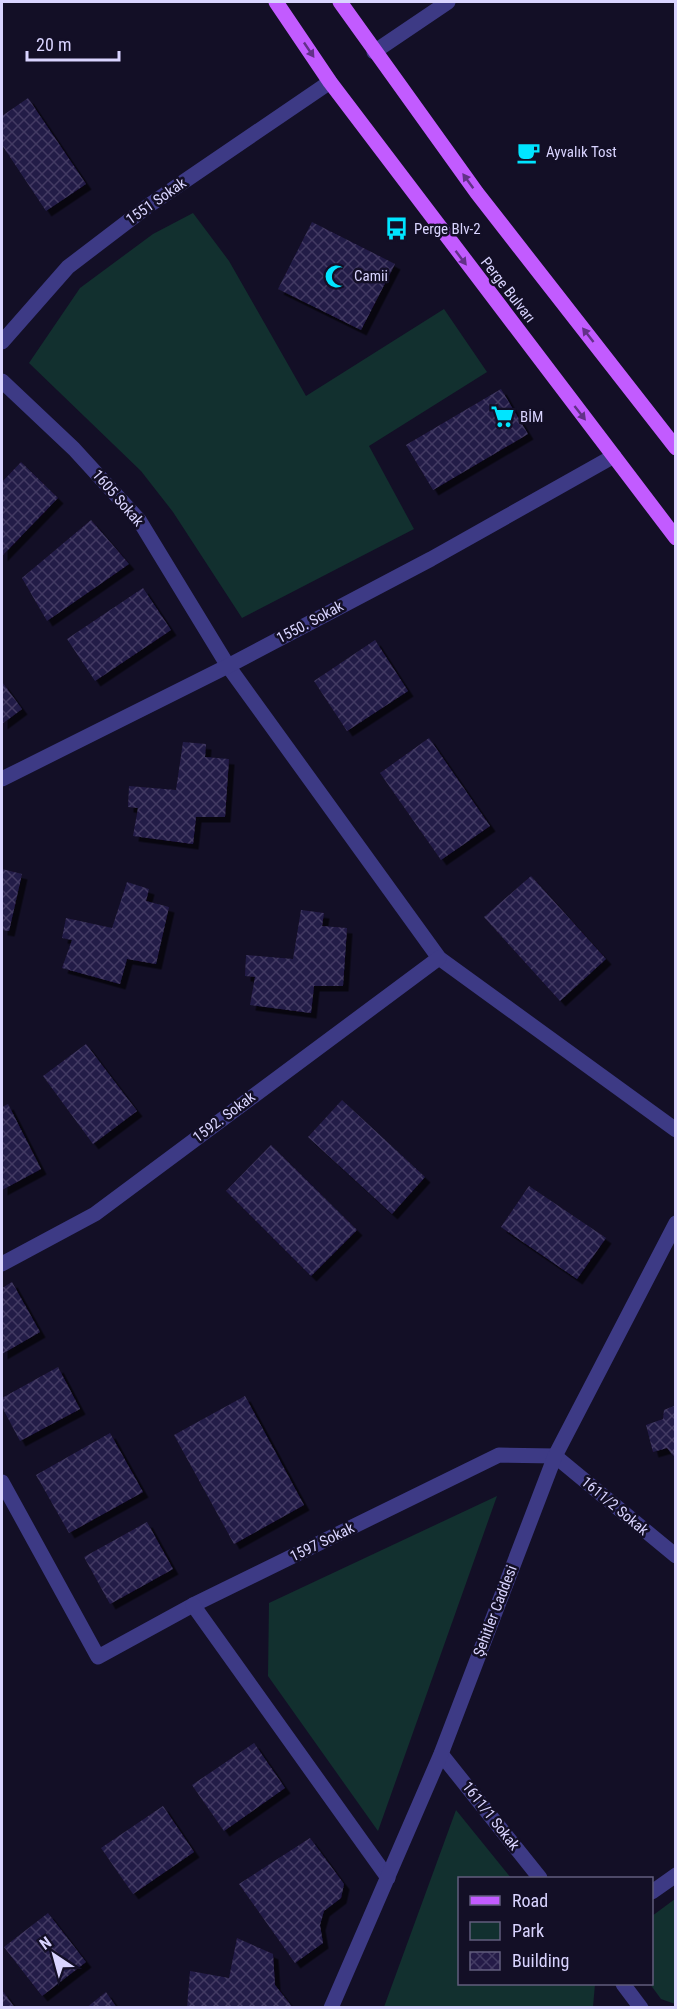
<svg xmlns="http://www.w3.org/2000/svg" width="677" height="2009" viewBox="0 0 677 2009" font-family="'Roboto Condensed',sans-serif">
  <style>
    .green { fill: #12302f }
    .building { fill: url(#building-cross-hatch); filter: url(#shadow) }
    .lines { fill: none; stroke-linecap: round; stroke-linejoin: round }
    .minor { stroke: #3d3a85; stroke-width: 15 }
    .major { stroke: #c25bff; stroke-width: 15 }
    .oneway { fill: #623188 }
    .labels { text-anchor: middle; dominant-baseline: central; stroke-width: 5; stroke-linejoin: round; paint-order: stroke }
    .poi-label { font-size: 15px; fill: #d9d4ff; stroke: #130f26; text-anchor: start }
    .street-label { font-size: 15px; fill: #d9d4ff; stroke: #130f26 }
  </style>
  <defs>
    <pattern id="building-cross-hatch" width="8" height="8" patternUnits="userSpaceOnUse" patternTransform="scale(1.5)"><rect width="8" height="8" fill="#241b47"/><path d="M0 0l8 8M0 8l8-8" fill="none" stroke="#433b63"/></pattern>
    <filter id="shadow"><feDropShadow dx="5.5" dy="5.5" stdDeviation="0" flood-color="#0009"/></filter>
  </defs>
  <rect width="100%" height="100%" fill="#130f26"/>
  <g class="green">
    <path d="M193,213l36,48 77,135 138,-87 43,63 -118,74 45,83 -172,89 -69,-106 -32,-41 -112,-108 51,-75 73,-54z"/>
    <path d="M497,1496l-119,335 -110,-155 1,-73z"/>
    <path d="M456,1810l55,68h-51v106h135l-2,23h-209z"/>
    <path d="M675,1899v105l-14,-5 -11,-15 2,-68z"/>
  </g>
  <g class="building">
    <path d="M28,98l58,86 -40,27 -44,-66v-29z"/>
    <path d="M312,222l83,42 -34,66 -83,-41z"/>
    <path d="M501,389l27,45 -95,56 -27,-45z"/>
    <path d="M21,462l37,36 -56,58v-74z"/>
    <path d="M91,520l38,44 -82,57 -25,-43z"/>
    <path d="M143,588l28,42 -76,51 -28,-42z"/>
    <path d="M375,640l33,51 -61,40 -33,-50z"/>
    <path d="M2,682l20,27 -20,15z"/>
    <path d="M429,738l61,88 -49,34 -61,-87z"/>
    <path d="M183,742l23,2 -1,13 24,2 -4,58h-29l-3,27 -60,-8 5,-28 -10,-1 1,-21 47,4z"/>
    <path d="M2,869l20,5 -13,57 -7,-1z"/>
    <path d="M531,876l75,83 -46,42 -76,-84z"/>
    <path d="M127,882l22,7 -3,12 23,6 -13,57 -29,-5 -7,25 -58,-16 10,-28 -10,-2 4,-20 46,10z"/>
    <path d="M301,910l23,3 -2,13 25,2 -4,58h-29l-3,27 -61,-8 5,-28 -10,-1 1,-21 47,4z"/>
    <path d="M86,1044l51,67 -44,33 -50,-68z"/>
    <path d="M342,1100l83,77 -33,37 -84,-77z"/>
    <path d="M8,1104l33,65 -39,21v-83z"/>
    <path d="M271,1145l86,85 -46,46 -85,-85z"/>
    <path d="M529,1186l77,52 -29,41 -76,-52z"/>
    <path d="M12,1282l28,50 -38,22v-66z"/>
    <path d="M58,1367l22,42 -60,32 -18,-34v-9z"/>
    <path d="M245,1396l59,109 -70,39 -60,-109z"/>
    <path d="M676,1405v54l-9,-11 -14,4 -7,-27 17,-6 1,-9z"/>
    <path d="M110,1433l33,59 -74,41 -33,-58z"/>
    <path d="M147,1522l26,47 -63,35 -26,-47z"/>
    <path d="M254,1743l31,45 -61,43 -32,-46z"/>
    <path d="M163,1806l31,46 -61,42 -32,-46z"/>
    <path d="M310,1838l34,46 -3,14 -17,13 -4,14 3,18 -28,20 -56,-79z"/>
    <path d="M48,1913l38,49 -44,34 -38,-49z"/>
    <path d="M237,1938l36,16 2,31 18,23h-106l3,-37 39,7z"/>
    <path d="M2,1990l13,18h-13z"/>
    <path d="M106,1992l11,16h-31z"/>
  </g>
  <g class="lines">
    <g class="minor">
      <path d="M374,52l74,-50"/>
      <path d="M2,342l66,-75 80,-61 182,-124"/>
      <path d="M2,381l72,68 65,71 89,146 211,292 237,172"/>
      <path d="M2,779l226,-113 203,-107 183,-103"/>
      <path d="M2,1264l93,-50 344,-256"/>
      <path d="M2,1482l96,175 95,-52 306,-150 56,1 121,100"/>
      <path d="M193,1605l195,273"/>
      <path d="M441,1754l99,124"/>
      <path d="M652,1892l24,-17"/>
      <path d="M623,1984l18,24"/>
      <path d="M331,2008l110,-254 114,-298 121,-233"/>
    </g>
    <g class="major">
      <path d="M276,2l54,80 346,456"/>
      <path d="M340,2l137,191 199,255"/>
    </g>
  </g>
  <defs><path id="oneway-solid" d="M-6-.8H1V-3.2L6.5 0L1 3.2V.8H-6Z" transform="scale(1.5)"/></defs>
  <g class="oneway">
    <use href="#oneway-solid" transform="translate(309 50) rotate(56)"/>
    <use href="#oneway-solid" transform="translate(468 181) rotate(-126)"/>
    <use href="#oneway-solid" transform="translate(461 258) rotate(53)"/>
    <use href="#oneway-solid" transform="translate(588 335) rotate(-128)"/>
    <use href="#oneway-solid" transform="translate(580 413) rotate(52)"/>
  </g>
  <defs>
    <symbol id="cafe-bare" viewBox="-9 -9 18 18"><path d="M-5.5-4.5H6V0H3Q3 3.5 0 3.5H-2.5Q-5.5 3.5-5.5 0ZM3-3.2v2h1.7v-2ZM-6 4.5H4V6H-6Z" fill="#00e5ff" stroke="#130f26" stroke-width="2.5" paint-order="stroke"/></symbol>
    <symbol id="bus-bare" viewBox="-9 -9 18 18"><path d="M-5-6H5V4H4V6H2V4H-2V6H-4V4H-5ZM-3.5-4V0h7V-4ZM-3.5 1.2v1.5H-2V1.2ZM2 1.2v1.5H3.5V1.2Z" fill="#00e5ff" stroke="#130f26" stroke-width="2.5" paint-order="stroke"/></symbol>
    <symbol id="mosque-bare" viewBox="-9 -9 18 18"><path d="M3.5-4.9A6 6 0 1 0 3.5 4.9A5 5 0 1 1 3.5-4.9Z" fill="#00e5ff" stroke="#130f26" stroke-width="2.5" paint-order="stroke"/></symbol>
    <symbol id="supermarket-bare" viewBox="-9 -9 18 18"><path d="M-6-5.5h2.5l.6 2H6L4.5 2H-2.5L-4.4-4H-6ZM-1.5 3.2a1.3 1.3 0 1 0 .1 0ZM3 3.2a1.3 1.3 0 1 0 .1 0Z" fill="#00e5ff" stroke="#130f26" stroke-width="2.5" paint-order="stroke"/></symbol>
  </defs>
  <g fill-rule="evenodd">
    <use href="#cafe-bare" x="512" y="136" width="33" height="33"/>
    <use href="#bus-bare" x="380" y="212" width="33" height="33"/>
    <use href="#mosque-bare" x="320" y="260" width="33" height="33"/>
    <use href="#supermarket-bare" x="486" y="400" width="33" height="33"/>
  </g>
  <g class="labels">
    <g class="poi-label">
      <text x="546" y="152">Ayvalık Tost</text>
      <text x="414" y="229">Perge Blv-2</text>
      <text x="354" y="276">Camii</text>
      <text x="520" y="417">BİM</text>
    </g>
    <g class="street-label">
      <text transform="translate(156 201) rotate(-35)">1551 Sokak</text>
      <text transform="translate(508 290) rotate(52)">Perge Bulvarı</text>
      <text transform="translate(118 498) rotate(49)">1605 Sokak</text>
      <text transform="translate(310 622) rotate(-28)">1550. Sokak</text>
      <text transform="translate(224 1117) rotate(-37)">1592. Sokak</text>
      <text transform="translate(615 1506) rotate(40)">1611/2 Sokak</text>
      <text transform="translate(322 1542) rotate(-26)">1597 Sokak</text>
      <text transform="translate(495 1611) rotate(-69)">Şehitler Caddesi</text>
      <text transform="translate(491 1816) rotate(52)">1611/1 Sokak</text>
    </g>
  </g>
  <rect width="677" height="2009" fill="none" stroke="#d9d4ff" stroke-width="6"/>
  <rect x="458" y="1877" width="195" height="108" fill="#130f26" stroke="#625e7d" stroke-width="1.5"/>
  <rect x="470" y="1896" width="30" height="9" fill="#c25bff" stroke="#625e7d" stroke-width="1.5"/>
  <text x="512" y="1907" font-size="18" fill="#d9d4ff">Road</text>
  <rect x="470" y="1922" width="30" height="18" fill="#12302f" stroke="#625e7d" stroke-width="1.5"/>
  <text x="512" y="1937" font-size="18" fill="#d9d4ff">Park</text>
  <rect x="470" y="1952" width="30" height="18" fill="url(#building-cross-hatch)" stroke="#625e7d" stroke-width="1.5"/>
  <text x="512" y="1967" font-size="18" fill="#d9d4ff">Building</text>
  <g transform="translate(54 1955) rotate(324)" stroke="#130f26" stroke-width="4.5" paint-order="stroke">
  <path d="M0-4.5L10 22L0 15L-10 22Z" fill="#d9d4ff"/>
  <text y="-9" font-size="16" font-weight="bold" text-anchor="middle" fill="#d9d4ff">N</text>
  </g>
  <path d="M27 51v9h92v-9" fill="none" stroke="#d9d4ff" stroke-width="3"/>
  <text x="36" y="51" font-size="18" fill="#d9d4ff" stroke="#130f26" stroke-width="4.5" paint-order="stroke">20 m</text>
</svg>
